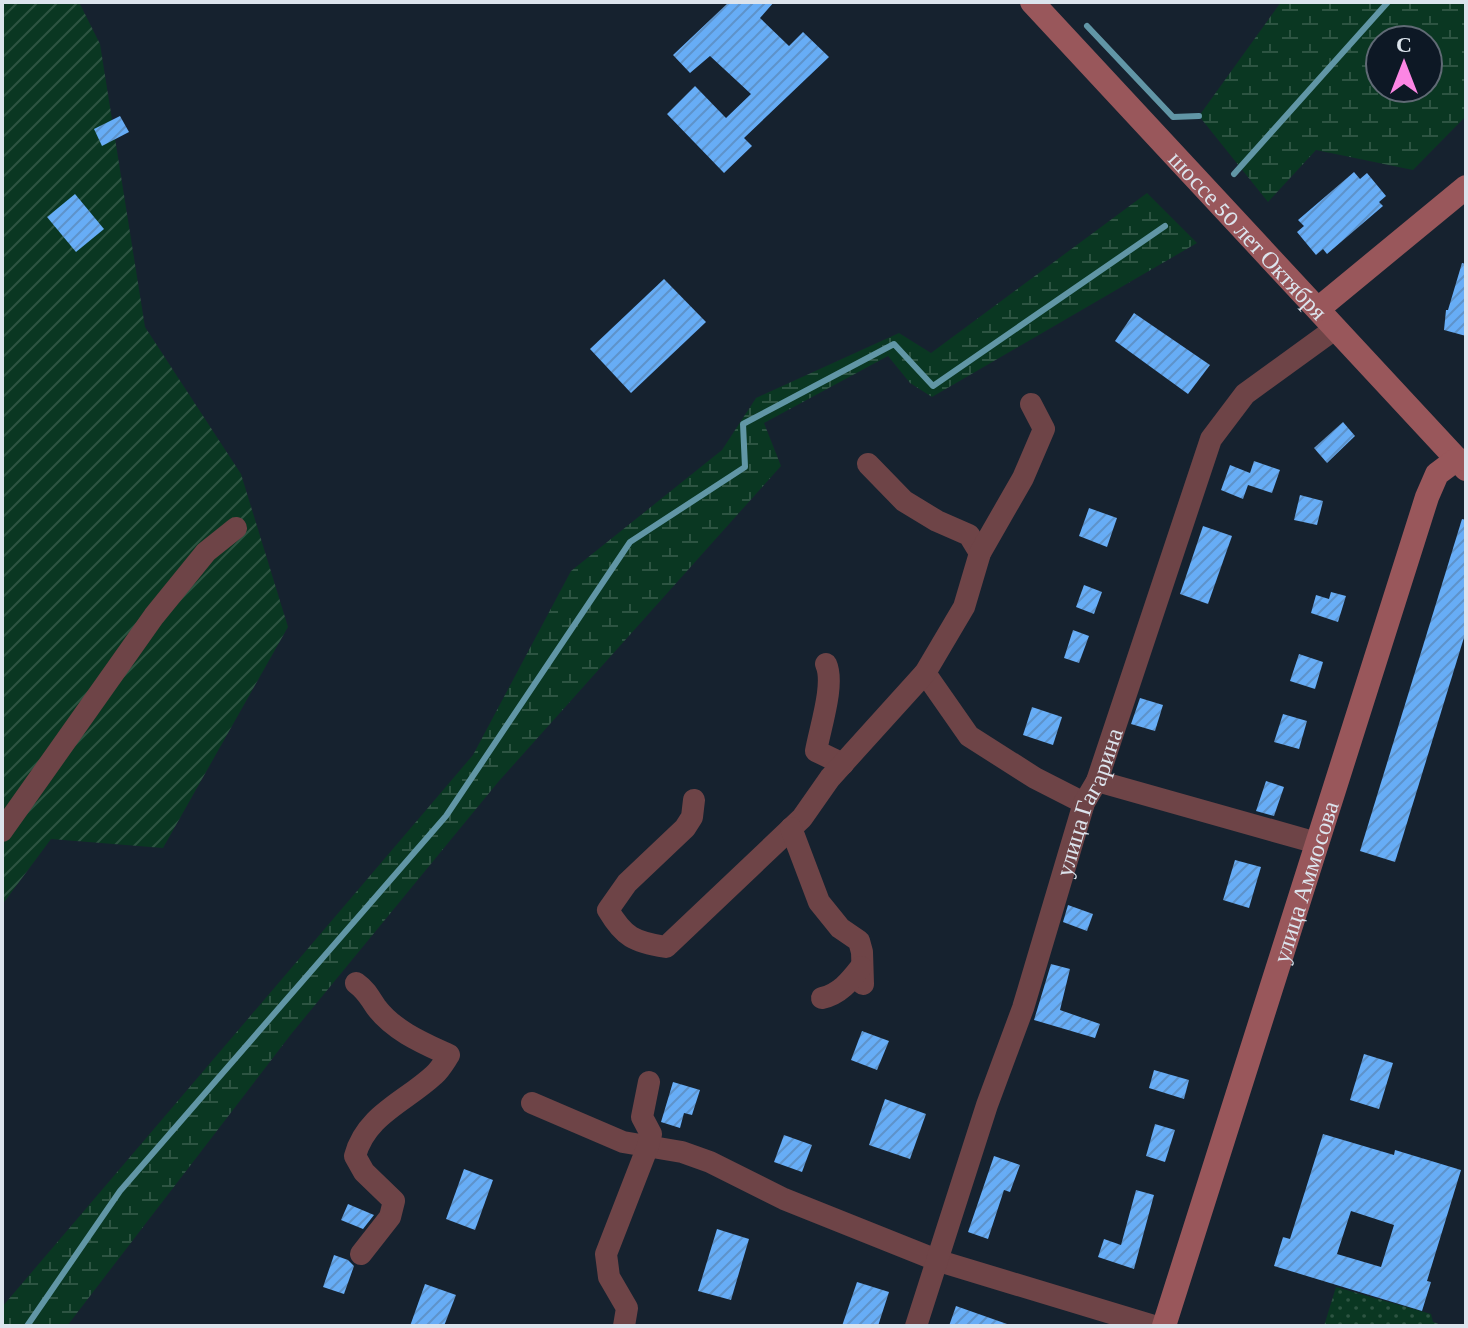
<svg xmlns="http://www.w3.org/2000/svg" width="1468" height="1328" viewBox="0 0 1468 1328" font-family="'Crimson Pro',serif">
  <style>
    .grass { fill: url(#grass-dots) }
    .wetland { fill: url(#wetland-marsh); fill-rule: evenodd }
    .garden { fill: url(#garden-furrows) }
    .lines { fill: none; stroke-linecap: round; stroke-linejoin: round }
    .stream { stroke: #6196a6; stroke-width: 6 }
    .building { fill: url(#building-hatch); fill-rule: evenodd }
    .street { stroke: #6e4447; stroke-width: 22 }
    .secondary { stroke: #99575b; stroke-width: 24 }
    .labels { text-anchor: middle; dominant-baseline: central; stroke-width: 8; stroke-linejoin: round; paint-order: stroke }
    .street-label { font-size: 24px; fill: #dce4ed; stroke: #0d1825 }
  </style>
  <defs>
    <pattern id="grass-dots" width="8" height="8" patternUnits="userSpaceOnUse" patternTransform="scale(2)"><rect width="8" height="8" fill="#0a3722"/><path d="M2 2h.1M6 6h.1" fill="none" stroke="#2d5442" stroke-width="1.8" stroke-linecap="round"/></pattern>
    <pattern id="wetland-marsh" width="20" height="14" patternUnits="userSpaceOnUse" patternTransform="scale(2)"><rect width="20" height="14" fill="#0a3722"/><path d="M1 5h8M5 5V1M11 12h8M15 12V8" fill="none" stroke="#2d5442"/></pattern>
    <pattern id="garden-furrows" width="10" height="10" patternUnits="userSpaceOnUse" patternTransform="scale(2)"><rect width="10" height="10" fill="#0a3722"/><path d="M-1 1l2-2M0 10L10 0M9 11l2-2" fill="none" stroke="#2d5442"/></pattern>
    <pattern id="building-hatch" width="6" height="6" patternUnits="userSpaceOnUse" patternTransform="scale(2)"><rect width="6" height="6" fill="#67adf6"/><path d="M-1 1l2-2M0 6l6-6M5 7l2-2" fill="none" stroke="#5e93ca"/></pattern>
  </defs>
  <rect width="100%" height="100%" fill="#16222f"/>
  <path class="grass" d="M1336,1287l95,27 2,8 12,4h-121z"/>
  <g class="wetland">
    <path d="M1281,2h185v114l-53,54 -97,-20 -48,52 -69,-86zM1380,40h48v48h-48z"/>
    <path d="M1147,193l50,50 -265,154 -22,-14 -22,-27 -124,67 17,43 -282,315 -207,252 -225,293h-65v-19l471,-552 98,-184 151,-121 34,-52 143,-65 32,20z"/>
  </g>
  <path class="garden" d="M2,2h77l21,42 45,283 96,147 47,153 -125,221 -112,-9 -49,66z"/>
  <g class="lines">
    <g class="stream">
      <path d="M1087,26l86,91 26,-1"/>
      <path d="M1234,174l154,-172"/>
      <path d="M27,1326l93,-135 326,-375 184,-274 115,-75 -2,-43 151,-80 39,42 232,-160"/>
    </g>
  </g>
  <g class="building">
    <path d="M729,2h45l-14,16 29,28 14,-14 26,25 -85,81 8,8 -28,27 -57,-59 28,-28 31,32 25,-24 -41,-38 -20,17 -17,-18z"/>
    <path d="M120,116l9,16 -27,14 -8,-17z"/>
    <path d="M1354,172l6,7 7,-6 19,23 -7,6 4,4 -56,48 -4,-5 -7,6 -19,-23 7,-6 -6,-6z"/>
    <path d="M75,194l29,35 -28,23 -29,-35z"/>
    <path d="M1462,263l4,1v72l-22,-6 2,-20h2z"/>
    <path d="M664,279l42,43 -75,71 -41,-44z"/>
    <path d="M1134,313l76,52 -22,29 -73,-53z"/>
    <path d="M1343,422l12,14 -28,27 -13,-15z"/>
    <path d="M1254,461l26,9 -8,23 -24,-8 -5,14 -22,-9 9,-25 20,8z"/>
    <path d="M1300,495l23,6 -6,24 -23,-5z"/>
    <path d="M1089,508l28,10 -10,29 -28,-11z"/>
    <path d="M1462,519l4,1v111l-71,231 -35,-11z"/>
    <path d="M1203,526l29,10 -24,68 -28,-10z"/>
    <path d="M1084,585l18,7 -8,22 -18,-7z"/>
    <path d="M1331,592l15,4 -8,26 -27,-9 5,-18 13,4z"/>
    <path d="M1073,630l16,6 -10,27 -15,-5z"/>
    <path d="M1299,654l24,8 -8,27 -25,-8z"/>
    <path d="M1140,698l23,7 -8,26 -24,-7z"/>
    <path d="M1032,707l30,10 -9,28 -30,-10z"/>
    <path d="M1283,714l24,7 -8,28 -25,-7z"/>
    <path d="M1266,781l18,6 -10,29 -18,-5z"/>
    <path d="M1235,860l26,7 -12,41 -26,-8z"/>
    <path d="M1068,905l25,9 -6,17 -24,-9z"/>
    <path d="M1051,964l19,5 -10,41 40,14 -5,14 -61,-18z"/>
    <path d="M862,1031l27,10 -12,29 -26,-10z"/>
    <path d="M1364,1054l29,9 -14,46 -29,-9z"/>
    <path d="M1154,1070l35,10 -5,19 -35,-11z"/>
    <path d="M673,1082l27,8 -8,25 -8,-2 -4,15 -19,-6z"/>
    <path d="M885,1099l41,15 -16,45 -41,-14z"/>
    <path d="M1155,1124l20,6 -10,32 -19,-6z"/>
    <path d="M1323,1134l71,21 1,-5 66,20 -34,111 4,1 -9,29 -148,-45 9,-29 7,2zM1351,1211l43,14 -13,42 -44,-13z"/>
    <path d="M784,1135l28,10 -10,27 -28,-10z"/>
    <path d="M994,1156l26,9 -10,27 -6,-2 -16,49 -20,-7z"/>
    <path d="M464,1169l29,11 -18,50 -29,-11z"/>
    <path d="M1136,1190l18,5 -20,74 -36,-12 6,-18 17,6z"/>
    <path d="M348,1204l26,11 -11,14 -22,-9z"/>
    <path d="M717,1229l32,10 -18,61 -33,-9z"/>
    <path d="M334,1255l14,5 6,6 -10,28 -21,-7z"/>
    <path d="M857,1282l32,10 -11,34h-36z"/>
    <path d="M425,1284l31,11 -12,31h-34z"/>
    <path d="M956,1306l51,18 -1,2h-57z"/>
  </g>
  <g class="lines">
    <g class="street">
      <path d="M868,464l36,37 33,20 32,14 11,18"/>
      <path d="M826,664c9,20 -6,64 -10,87l27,13"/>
      <path d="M925,673l44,63 66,42 49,25"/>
      <path d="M1097,781l220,62"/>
      <path d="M694,800l-2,17 -7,11 -58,55 -19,27c16,27 26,32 58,37l136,-129 28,-40 95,-105 39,-66 16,-54 43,-75 21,-49 -13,-25"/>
      <path d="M791,828l28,74 21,26 19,13 3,11 1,32"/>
      <path d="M2,831l152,-215 52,-64 30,-24"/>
      <path d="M356,983c11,8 13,14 20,24 18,24 47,36 73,48 -4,6 -9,15 -15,20 -29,27 -68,40 -79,81l9,16 30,29 -4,16 -29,37"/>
      <path d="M822,998c18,-4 28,-17 39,-31"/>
      <path d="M532,1103l91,39 59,10 28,10 74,37 155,62 215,65"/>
      <path d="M624,1326l3,-18 -18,-31 -3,-23 42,-108 3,-12 -9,-17 7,-35"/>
      <path id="s1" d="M916,1326l71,-221 36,-97 61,-205 13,-22 114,-342 34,-45 91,-66"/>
    </g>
    <g class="secondary">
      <path id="s2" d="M1032,2l434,467"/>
      <path d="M1318,309l148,-122"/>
      <path id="s3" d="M1164,1326l263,-829 10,-23 20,-15"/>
    </g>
  </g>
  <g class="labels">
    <g class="street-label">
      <text stroke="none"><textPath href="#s2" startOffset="318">шоссе 50 лет Октября</textPath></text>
      <text stroke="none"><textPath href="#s1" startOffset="552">улица Гагарина</textPath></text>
      <text stroke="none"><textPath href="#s3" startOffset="466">улица Аммосова</textPath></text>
    </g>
  </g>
  <rect width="1468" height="1328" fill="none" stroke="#dce4ed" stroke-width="8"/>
  <g transform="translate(1404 64)"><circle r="38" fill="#0d1825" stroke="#606a75" stroke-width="2"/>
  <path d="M0-6L14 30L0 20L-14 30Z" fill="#fc86e4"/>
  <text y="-12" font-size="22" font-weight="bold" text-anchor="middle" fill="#dce4ed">С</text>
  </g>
</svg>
